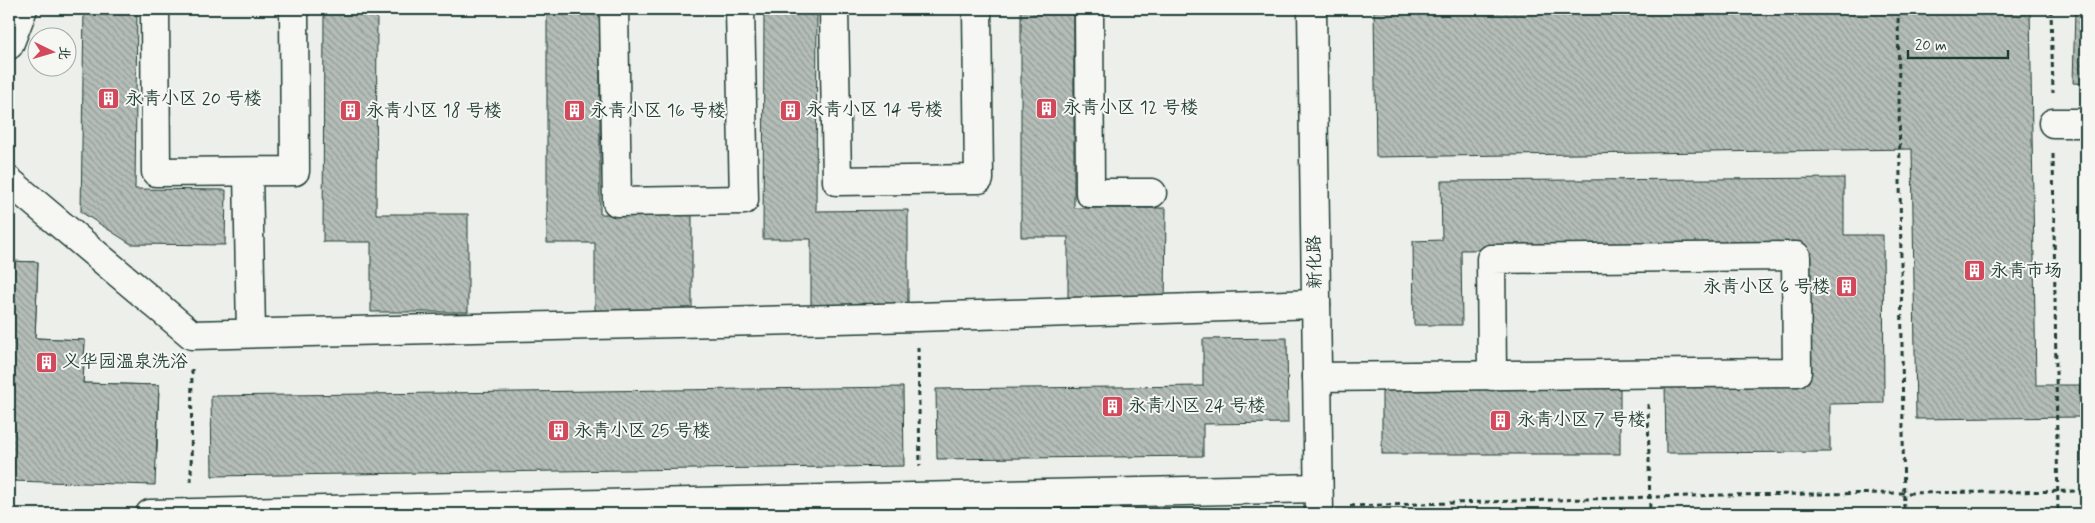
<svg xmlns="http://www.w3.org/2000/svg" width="2095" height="523" viewBox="0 0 2095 523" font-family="Mynerve,'LXGW WenKai TC',sans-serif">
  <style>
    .building { fill: url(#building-back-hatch); stroke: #1f3d34 }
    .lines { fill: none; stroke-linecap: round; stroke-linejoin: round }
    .minor-casing { stroke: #1f3d34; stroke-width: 31 }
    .path { stroke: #1f3d34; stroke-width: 3; stroke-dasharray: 5 4; stroke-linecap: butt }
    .minor { stroke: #f6f6f2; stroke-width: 28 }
    .labels { text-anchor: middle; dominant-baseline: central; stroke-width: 4; stroke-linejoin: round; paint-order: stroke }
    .poi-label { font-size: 18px; fill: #1f3d34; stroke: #f6f6f2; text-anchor: start }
    .street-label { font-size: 18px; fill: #1f3d34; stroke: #f6f6f2 }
  </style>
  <defs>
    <pattern id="building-back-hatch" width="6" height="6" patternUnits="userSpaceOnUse" patternTransform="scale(1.25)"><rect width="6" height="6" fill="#b4bdb8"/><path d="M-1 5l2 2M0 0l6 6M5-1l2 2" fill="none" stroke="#929b96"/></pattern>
  </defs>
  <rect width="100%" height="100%" fill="#edefea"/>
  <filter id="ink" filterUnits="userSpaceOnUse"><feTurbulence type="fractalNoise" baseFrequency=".02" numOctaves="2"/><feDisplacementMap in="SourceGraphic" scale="10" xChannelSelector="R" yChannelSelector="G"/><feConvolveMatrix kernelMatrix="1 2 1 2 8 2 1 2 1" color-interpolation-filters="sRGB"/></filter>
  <g filter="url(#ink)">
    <g class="building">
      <path d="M84,9h53l-2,180 91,1 -1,55 -94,-1 -50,-32z"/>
      <path d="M324,9h53l-1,205h92v98h-97v-70h-48z"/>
      <path d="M547,9h53v205h92v99h-97v-70h-48z"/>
      <path d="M764,9h53l-1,202 92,-1v99h-97v-70h-48z"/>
      <path d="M1021,9h53v199h92l-1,99h-97v-70h-47z"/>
      <path d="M1374,9h656l6,376h44l1,32 -165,2 -4,-270 -536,8z"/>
      <path d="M2075,9h11v75l-13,-1z"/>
      <path d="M1844,178v57h39l1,168 -54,1v48l-164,1 -1,-70 144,-1 -1,-135 -347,3 1,75h-48l-1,-84 29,-1 -1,-59z"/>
      <path d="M9,261l29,1 -3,76 50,2 -2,43 76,2 -2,68 -86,-4 1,-45 -62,-2 2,-57h-3z"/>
      <path d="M9,261l29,1 -3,76 50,2 -2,43 76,2 -4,100 -146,-4z"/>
      <path d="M1287,338l1,85 -85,1v32l-266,3 -1,-70 267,-3v-47z"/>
      <path d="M2080,385h6v79l-5,1z"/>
      <path d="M2080,385h6v79l-5,1z"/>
      <rect x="1382" y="386" width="238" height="68"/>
      <path d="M903,387l1,79 -692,10 -1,-80z"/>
    </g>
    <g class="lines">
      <defs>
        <g id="minor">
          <path d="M155,9l1,163 139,-1 -1,-162"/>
          <path d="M614,9l3,193 127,-2 -4,-191"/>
          <path d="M834,9l3,172 142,-2 -2,-170"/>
          <path d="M1089,9l1,184h62"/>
          <path d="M1312,9l7,505"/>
          <path d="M9,45l14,-36"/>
          <path d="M2053,123h33"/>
          <path d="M248,172l3,161"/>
          <path d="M9,181l183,154 725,-18 399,-13"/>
          <path d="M1317,377c160,-1 320,-3 480,-5l-1,-116 -305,3 1,117"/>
          <path d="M150,514l1168,-26"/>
        </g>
      </defs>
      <use href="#minor" class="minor-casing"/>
      <g class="path">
        <path d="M1898,9l6,505"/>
        <path d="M2051,9l2,84"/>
        <path d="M2053,154l5,360"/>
        <path d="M918,347l2,119"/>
        <path d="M1648,404l2,110"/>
        <path d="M191,482l1,-117"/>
        <path d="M1350,506l373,-11 363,-4"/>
      </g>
      <use href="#minor" class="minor"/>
    </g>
  </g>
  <defs>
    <symbol id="building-square" viewBox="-11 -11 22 22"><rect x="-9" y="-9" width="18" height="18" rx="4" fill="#d1495b" stroke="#f6f6f2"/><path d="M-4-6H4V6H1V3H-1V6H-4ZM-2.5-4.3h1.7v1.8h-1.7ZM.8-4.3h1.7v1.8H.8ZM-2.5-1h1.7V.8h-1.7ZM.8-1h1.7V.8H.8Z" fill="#fff"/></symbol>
  </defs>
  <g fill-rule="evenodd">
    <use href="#building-square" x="96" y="86" width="25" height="25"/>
    <use href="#building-square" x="1034" y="96" width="25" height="25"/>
    <use href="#building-square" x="778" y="98" width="25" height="25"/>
    <use href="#building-square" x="338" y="98" width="25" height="25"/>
    <use href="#building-square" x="562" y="98" width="25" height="25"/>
    <use href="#building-square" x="1962" y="258" width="25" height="25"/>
    <use href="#building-square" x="1834" y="274" width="25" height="25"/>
    <use href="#building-square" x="34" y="350" width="25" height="25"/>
    <use href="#building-square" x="1100" y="394" width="25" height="25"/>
    <use href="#building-square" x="1488" y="408" width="25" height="25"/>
    <use href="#building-square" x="546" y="418" width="25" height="25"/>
  </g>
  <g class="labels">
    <g class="poi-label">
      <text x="125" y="99">永青小区 20 号楼</text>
      <text x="1063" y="108">永青小区 12 号楼</text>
      <text x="806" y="110">永青小区 14 号楼</text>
      <text x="366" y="111">永青小区 18 号楼</text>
      <text x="590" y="111">永青小区 16 号楼</text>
      <text x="1990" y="271">永青市场</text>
      <text x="1830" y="287" text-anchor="end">永青小区 6 号楼</text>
      <text x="62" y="362">义华园温泉洗浴</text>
      <text x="1128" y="406">永青小区 24 号楼</text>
      <text x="1517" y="420">永青小区 7 号楼</text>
      <text x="574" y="431">永青小区 25 号楼</text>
    </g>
    <g class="street-label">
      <text transform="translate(1315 262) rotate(-91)">新化路</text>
    </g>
  </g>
  <rect width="2095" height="523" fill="none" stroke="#f6f6f2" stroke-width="30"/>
  <rect x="15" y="15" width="2065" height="493" fill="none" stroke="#1f3d34" stroke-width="2" filter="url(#ink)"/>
  <g transform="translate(52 52) rotate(95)"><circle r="24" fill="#f6f6f2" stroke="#a0aca6"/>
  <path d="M0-4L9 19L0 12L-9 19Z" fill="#d1495b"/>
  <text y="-8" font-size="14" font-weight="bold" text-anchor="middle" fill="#1f3d34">北</text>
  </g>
  <path d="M1908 50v8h100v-8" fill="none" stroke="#1f3d34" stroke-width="2.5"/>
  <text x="1915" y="50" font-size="15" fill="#1f3d34" stroke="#f6f6f2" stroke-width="4" paint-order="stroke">20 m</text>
</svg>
